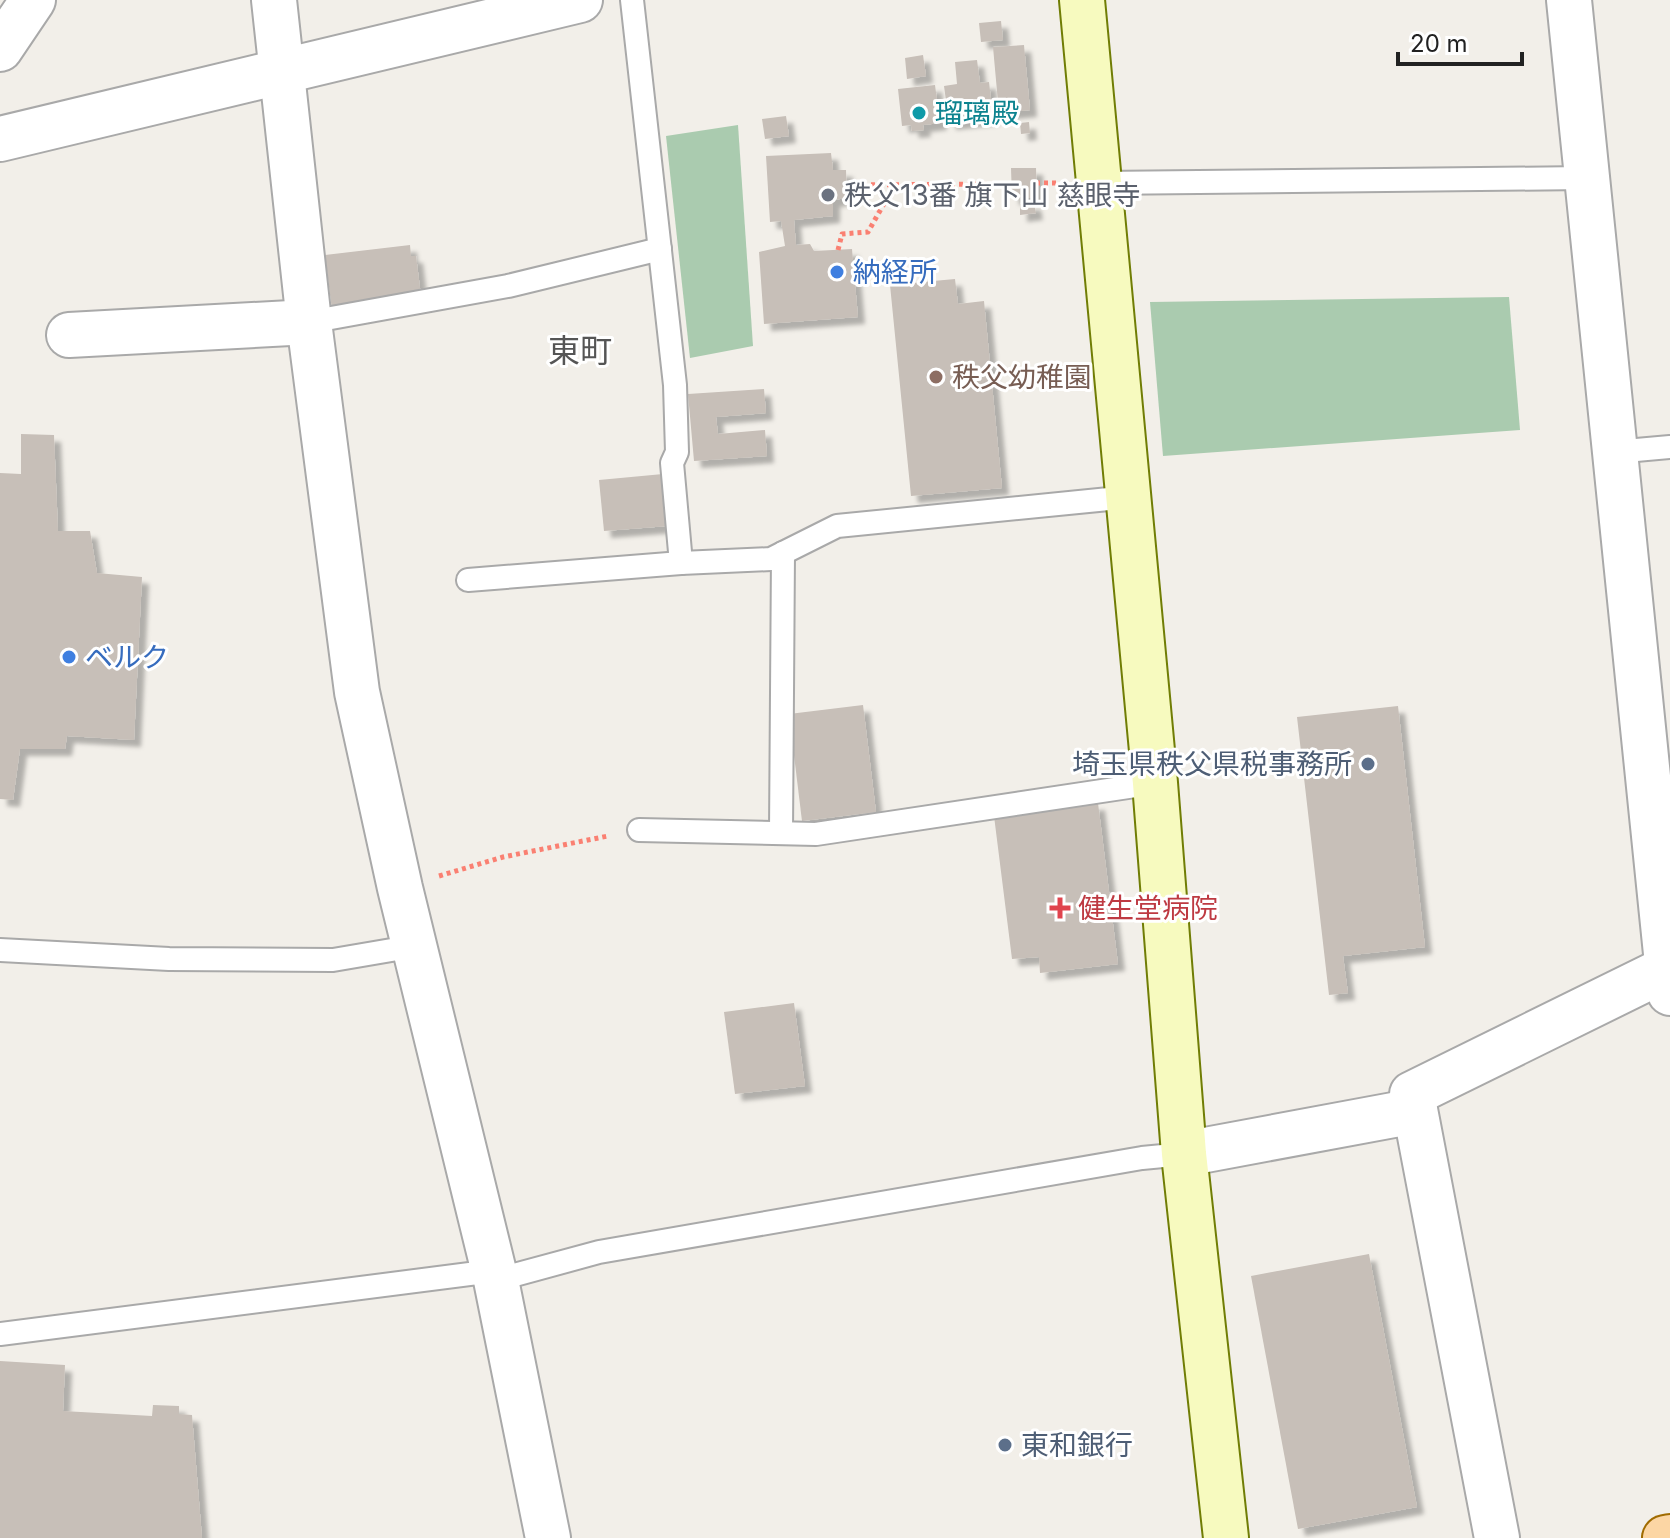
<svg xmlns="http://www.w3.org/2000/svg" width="1670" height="1538" viewBox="0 0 1670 1538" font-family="Inter,'Noto Sans JP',sans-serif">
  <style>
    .cemetery { fill: #aacbaf }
    .building { fill: #c7bfb8; filter: url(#shadow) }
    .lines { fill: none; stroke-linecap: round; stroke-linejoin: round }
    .lane-casing { stroke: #a9a9a9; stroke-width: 26 }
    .street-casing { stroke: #a9a9a9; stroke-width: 48 }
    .secondary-casing { stroke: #707d05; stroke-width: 48 }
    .primary-casing { stroke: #a06b00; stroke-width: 48 }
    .path { stroke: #fa8072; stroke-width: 5; stroke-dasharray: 4 4; stroke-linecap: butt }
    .lane { stroke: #fff; stroke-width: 22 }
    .street { stroke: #fff; stroke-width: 44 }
    .secondary { stroke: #f7fabf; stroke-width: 44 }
    .primary { stroke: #fcd6a4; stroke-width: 44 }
    .culture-dot { fill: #0f9aa8; stroke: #fff; stroke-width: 3 }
    .worship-dot { fill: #6b7280; stroke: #fff; stroke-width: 3 }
    .shop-dot { fill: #3f7fe0; stroke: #fff; stroke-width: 3 }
    .education-dot { fill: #8d6e63; stroke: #fff; stroke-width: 3 }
    .service-dot { fill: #5c6f8a; stroke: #fff; stroke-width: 3 }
    .health-dot { fill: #e0444e; stroke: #fff; stroke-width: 3 }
    .labels { text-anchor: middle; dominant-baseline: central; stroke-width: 6; stroke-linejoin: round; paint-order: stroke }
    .culture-label { font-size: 28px; fill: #0d838f; stroke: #fff; text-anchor: start }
    .worship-label { font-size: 28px; fill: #5b616d; stroke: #fff; text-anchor: start }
    .shop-label { font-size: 28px; fill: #366cbe; stroke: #fff; text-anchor: start }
    .education-label { font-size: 28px; fill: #785e54; stroke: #fff; text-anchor: start }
    .service-label { font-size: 28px; fill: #4e5e75; stroke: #fff; text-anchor: end }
    .health-label { font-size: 28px; fill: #be3a42; stroke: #fff; text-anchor: start }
    .quarter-label { font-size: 32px; fill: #555; stroke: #fff }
  </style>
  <defs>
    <filter id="shadow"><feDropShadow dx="7" dy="7" stdDeviation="2" flood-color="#0004"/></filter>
  </defs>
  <rect width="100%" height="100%" fill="#f2efe9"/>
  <g class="cemetery">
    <path d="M738,125l15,221 -63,12 -24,-222z"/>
    <path d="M1509,297l11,133 -357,26 -13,-154z"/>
  </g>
  <g class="building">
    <path d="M1001,21l2,19 -22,2 -2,-19z"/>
    <path d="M1024,45l6,65 -31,3 -6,-66z"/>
    <path d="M923,55l3,21 -19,3 -2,-21z"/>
    <path d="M977,60l3,23 9,-1 4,36 -44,5 -5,-37 13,-2 -2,-22z"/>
    <path d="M935,85l5,38 -17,2 1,5 -12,1 -1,-6 -9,1 -4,-37z"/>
    <path d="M786,116l3,20 -24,3 -3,-20z"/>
    <path d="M1029,122l1,11 -9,1 -1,-11z"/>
    <path d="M831,153l2,17h13l1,28 -14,2v16l-39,4 2,25 14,-1 4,7 38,-2 6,68 -94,7 -5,-72 26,-6 -4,-25 -11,1 -4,-66z"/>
    <path d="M1011,168h25l1,30h-25z"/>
    <path d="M1034,203l2,10 -16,2v-11z"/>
    <path d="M410,245l1,11h5l5,40 -89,14 -7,-55z"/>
    <path d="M955,279l3,25 26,-3 18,187 -91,8 -21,-211z"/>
    <path d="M764,389l2,24 -50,4 2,17 47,-4 2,26 -73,5 -6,-67z"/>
    <path d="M21,434l33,1 4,96h32l7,42 45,4 -8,163 -67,-4 -2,13h-45l-7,51 -13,-1v-326l21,1z"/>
    <path d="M663,474l5,52 -64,5 -5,-51z"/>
    <path d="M863,705l13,107 -74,9 -13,-107z"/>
    <path d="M1398,706l27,241 -82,9 5,37 -19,2 -32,-278z"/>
    <path d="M1098,803l20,161 -78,9 -1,-16 -27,2 -18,-143z"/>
    <path d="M794,1003l11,83 -70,8 -11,-82z"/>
    <path d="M1369,1254l48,253 -119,22 -47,-253z"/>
    <path d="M0,1361l65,4 -2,46 89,5 1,-11 26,1v8l13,1 10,123h-202z"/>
  </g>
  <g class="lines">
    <defs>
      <g id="lane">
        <path d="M632,0l43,385 2,67 -5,11 9,100"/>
        <path d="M1100,183l486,-5"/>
        <path d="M309,322l199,-36 152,-37"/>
        <path d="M1614,452l56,-5"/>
        <path d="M468,580l213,-17 90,-4 66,-33 292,-29"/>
        <path d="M639,830l177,4 339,-51"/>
        <path d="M781,833l2,-280"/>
        <path d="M0,950l169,9 164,1 82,-14"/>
        <path d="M496,1280l103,-28 543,-94 42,-4"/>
        <path d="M0,1334l493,-63"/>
      </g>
      <g id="street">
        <path d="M274,0l35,322 48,370 43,196 96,392 52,258"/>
        <path d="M1569,0l101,993"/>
        <path d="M0,49l33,-49"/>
        <path d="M0,139l580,-139"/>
        <path d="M69,335l240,-13"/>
        <path d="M1184,1154l231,-43"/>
        <path d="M1497,1538l-85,-444 258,-127"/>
      </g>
      <path id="secondary" d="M1082,0l73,783 29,371 42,384"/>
      <path id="primary" d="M1665,1538l5,-1"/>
    </defs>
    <use href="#lane" class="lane-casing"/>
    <use href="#street" class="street-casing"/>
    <use href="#secondary" class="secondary-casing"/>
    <use href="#primary" class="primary-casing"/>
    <g class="path">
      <path d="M1036,183h20"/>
      <path d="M847,185l165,-1"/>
      <path d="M838,250l4,-16 26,-2 26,-46"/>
      <path d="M439,876l64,-19 105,-21"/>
    </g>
    <use href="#lane" class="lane"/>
    <use href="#street" class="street"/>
    <use href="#secondary" class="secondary"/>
    <use href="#primary" class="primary"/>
  </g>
  <circle class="culture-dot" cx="919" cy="113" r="8"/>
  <circle class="worship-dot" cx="828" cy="195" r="8"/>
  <g class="shop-dot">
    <circle cx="837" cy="272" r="8"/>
    <circle cx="69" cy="657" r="8"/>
  </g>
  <circle class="education-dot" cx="936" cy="377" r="8"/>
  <g class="service-dot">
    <circle cx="1368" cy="764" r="8"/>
    <circle cx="1005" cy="1445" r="8"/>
  </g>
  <path class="health-dot" d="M1056 896h8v8h8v8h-8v8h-8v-8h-8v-8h8z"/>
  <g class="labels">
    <g class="culture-label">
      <text x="935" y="113">瑠璃殿</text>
    </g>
    <g class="worship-label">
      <text x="844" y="195">秩父13番 旗下山 慈眼寺</text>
    </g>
    <g class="shop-label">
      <text x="853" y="272">納経所</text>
      <text x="85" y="657">ベルク</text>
    </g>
    <g class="education-label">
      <text x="952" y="377">秩父幼稚園</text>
    </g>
    <g class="service-label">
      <text x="1352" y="764">埼玉県秩父県税事務所</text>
      <text x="1021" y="1445" text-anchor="start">東和銀行</text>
    </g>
    <g class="health-label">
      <text x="1078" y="908">健生堂病院</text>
    </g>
    <g class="quarter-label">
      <text x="580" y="350">東町</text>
    </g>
  </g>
  <path d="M1398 52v12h124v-12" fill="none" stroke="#222222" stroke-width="4"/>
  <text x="1410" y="52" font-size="24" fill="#222222" stroke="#ffffff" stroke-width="6" paint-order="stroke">20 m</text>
</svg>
